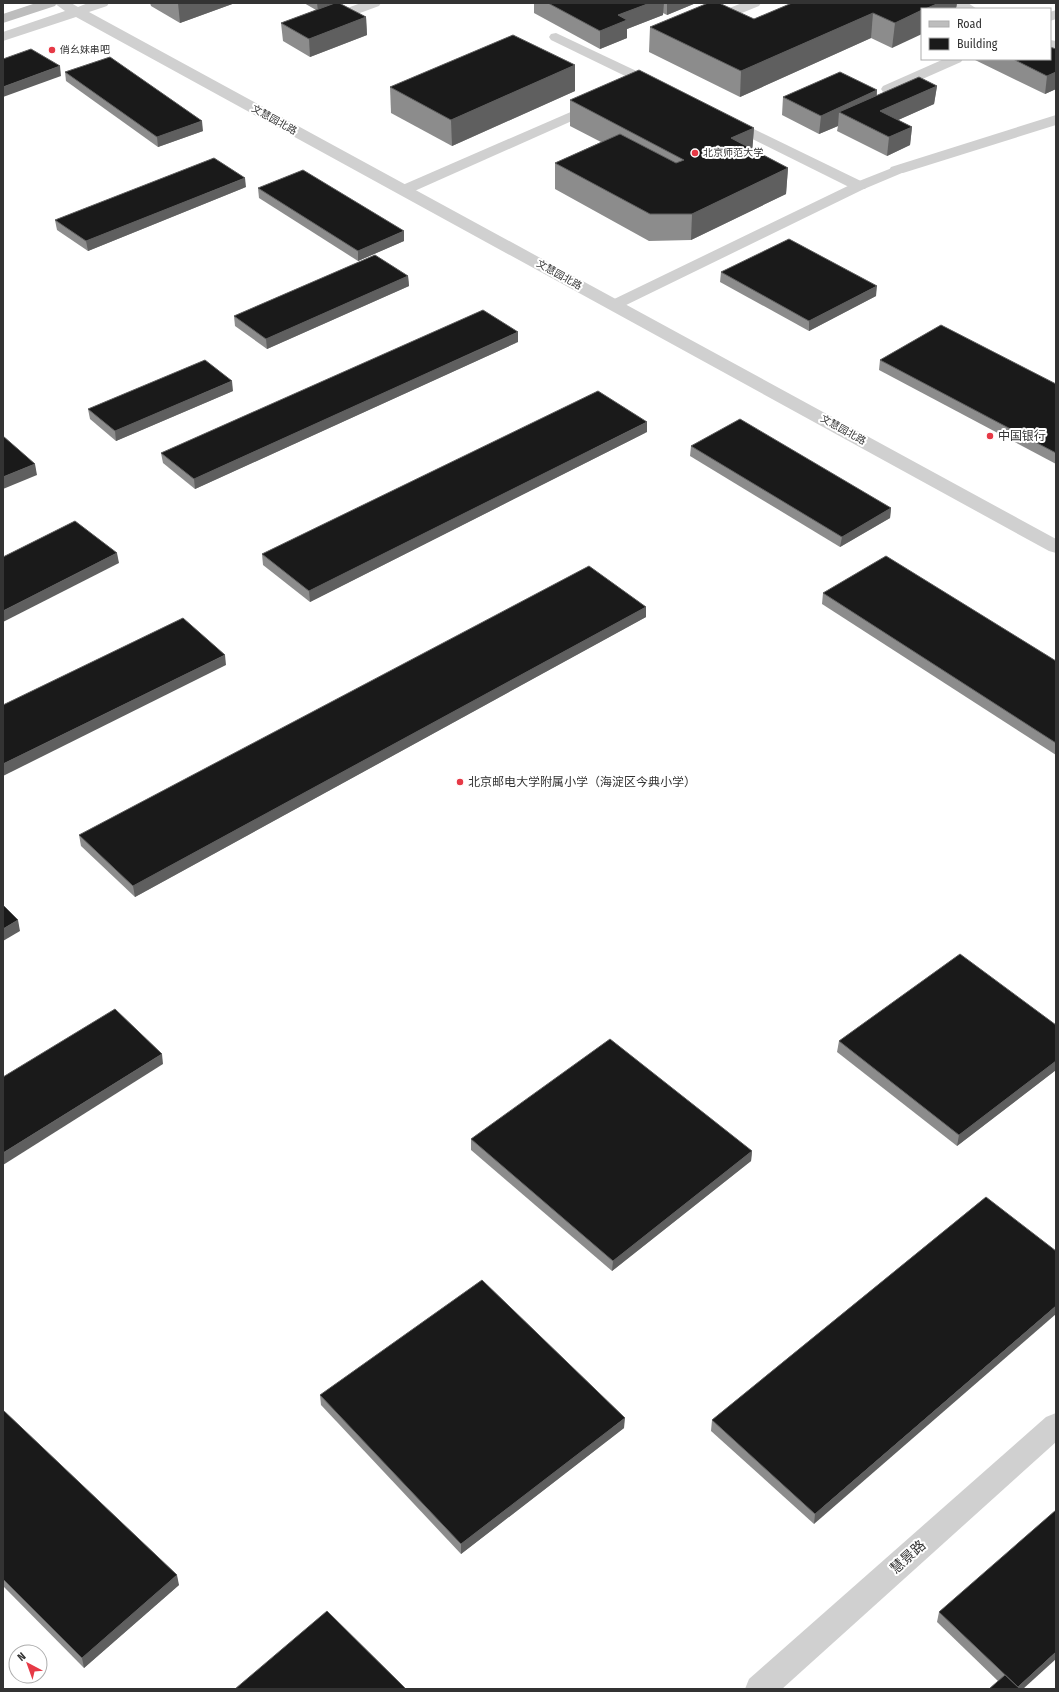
<svg xmlns="http://www.w3.org/2000/svg" width="1059" height="1692" viewBox="0 0 1059 1692" font-family="'Fira Sans Condensed','Noto Sans SC',sans-serif">
  <style>
    .lines { fill: none; stroke-linecap: round; stroke-linejoin: round }
    .service { fill: #d0d0d0; fill-rule: evenodd }
    .minor { fill: #d0d0d0; fill-rule: evenodd }
    .tertiary { fill: #d0d0d0; fill-rule: evenodd }
    .secondary { fill: #bdbdbd; fill-rule: evenodd }
    .wall { fill: #8c8c8c }
    .shaded-wall { fill: #5f5f5f }
    .building { fill: #1a1a1a; stroke: #5f5f5f }
    .poi-dot { fill: #e63946; stroke: #fff; stroke-width: 1.5 }
    .labels { text-anchor: middle; dominant-baseline: central; stroke-width: 4; stroke-linejoin: round; paint-order: stroke }
    .far-poi-label { font-size: 10px; fill: #333; stroke: #fff; text-anchor: start }
    .far-street-label { font-size: 10px; fill: #333; stroke: #fff }
    .poi-label { font-size: 12px; fill: #333; stroke: #fff; text-anchor: start }
    .near-street-label { font-size: 14px; fill: #333; stroke: #fff }
  </style>
  <rect width="100%" height="100%" fill="#fff"/>
  <g class="lines">
    <path class="service" d="M897,166l5,1 2,3 -2,3 -38,16 -244,119 -6,2 -6,-2 -2,-3 2,-3 246,-119z"/>
    <g class="minor">
      <path d="M361,3h20l-2,3 -49,18h-10l-2,-3 2,-3z"/>
      <path d="M742,3h19l-2,3 -47,19h-10l-2,-3 2,-3z"/>
      <path d="M950,3h18l9,6h-18z"/>
      <path d="M1056,10v9l-6,2v-9z"/>
      <path d="M556,33l108,51 2,3 -2,3h-10l-103,-50 -2,-3 2,-3z"/>
      <path d="M1050,40l6,1v10l-6,-1z"/>
      <path d="M944,59h19l-2,3 -68,30h-10l-2,-3 2,-3z"/>
      <path d="M596,101l5,1 2,3 -2,3 -191,85h-12l-2,-3 2,-3z"/>
      <path d="M1056,115v10l-153,48h-12l-2,-3 2,-3z"/>
      <path d="M727,116l138,67 2,3 -2,3h-12l-131,-65 -3,-3 3,-3z"/>
    </g>
    <g class="tertiary">
      <path d="M54,3h17l7,4 10,-4h21l-2,3 -18,6 967,527v14l-7,-2 -973,-534 -73,24v-9l62,-21z"/>
      <path d="M1056,1413v29l-274,247h-37l4,-10 297,-262z"/>
    </g>
    <path class="secondary" d="M36,3h21l-2,3 -52,17v-9z"/>
  </g>
  <g class="wall">
    <path d="M150,3h85l-55,20 -29,-17z"/>
    <path d="M304,3h35l27,14 1,18 -57,22 -27,-16 -2,-18 35,-13z"/>
    <path d="M534,3h162l-29,12 -4,-2v2l-36,14v9l-27,11 -66,-36z"/>
    <path d="M792,3h165l-1,6h-34l-30,39 -21,-10 -131,59 -91,-45 1,-25 104,-8z"/>
    <path d="M1056,49v40l-11,5 -72,-35h77z"/>
    <path d="M575,65v26l-123,55 -61,-33 -1,-26z"/>
    <path d="M65,72l138,59 -45,16 -92,-66z"/>
    <path d="M937,86l-3,18 -36,16 14,7 -2,18 -23,11 -50,-25 1,-5 -19,8 -37,-19 1,-18 94,-7v6z"/>
    <path d="M570,100l184,28 -2,21 36,19 -2,26 -95,46 -42,1 -94,-52v-26l46,-21 -31,-16z"/>
    <path d="M246,187l-158,64 -31,-21 -2,-10z"/>
    <path d="M258,188l146,53 -46,20 -99,-63z"/>
    <path d="M721,272l155,24 -67,35 -89,-49z"/>
    <path d="M408,276l1,10 -142,63 -32,-23 -1,-10z"/>
    <path d="M518,342l-323,147 -32,-26 -2,-10z"/>
    <path d="M880,360l176,24v80l-177,-94z"/>
    <path d="M233,391l-117,50 -26,-22 -2,-10z"/>
    <path d="M647,432l-337,170 -47,-37 -1,-11z"/>
    <path d="M691,446l200,62 -1,10 -50,29 -150,-91z"/>
    <path d="M823,593l233,68v94l-234,-151z"/>
    <path d="M646,607v10l-511,280 -54,-51 -2,-11z"/>
    <path d="M1056,1025v45l-99,76 -120,-94 2,-11z"/>
    <path d="M471,1139l281,12 -1,10 -139,110 -141,-121z"/>
    <path d="M986,1197l-172,327 -103,-93 1,-11z"/>
    <path d="M320,1395l304,33 -163,126 -140,-149z"/>
    <path d="M3,1410l176,175 -95,83 -81,-82z"/>
    <path d="M939,1612l84,77 -25,-8 -61,-59z"/>
  </g>
  <g class="shaded-wall">
    <path d="M178,3h57l-55,20z"/>
    <path d="M317,3h22l-21,8z"/>
    <path d="M650,3h14l-1,12 -36,14v9l-27,11v-18l18,-16z"/>
    <path d="M667,3h29l-29,12z"/>
    <path d="M939,3h18l-1,6h-31z"/>
    <path d="M922,10v24l-30,14 3,-25z"/>
    <path d="M873,13l-2,25 -131,59 1,-26z"/>
    <path d="M366,17l1,18 -57,22 -1,-18z"/>
    <path d="M575,65v26l-123,55 -1,-26z"/>
    <path d="M60,66l1,10 -58,21v-10z"/>
    <path d="M1056,72v17l-11,5 2,-18z"/>
    <path d="M937,86l-3,18 -56,25 2,-18z"/>
    <path d="M877,90l-2,19 -36,3 -1,14 -19,8 2,-18z"/>
    <path d="M202,121l1,10 -45,16 -1,-10z"/>
    <path d="M912,127l-2,18 -23,11 2,-19z"/>
    <path d="M754,128l-2,26 -21,-16z"/>
    <path d="M788,168l-2,26 -95,46 1,-26z"/>
    <path d="M245,178l1,9 -158,64 -2,-10z"/>
    <path d="M404,231v10l-46,20v-10z"/>
    <path d="M408,276l1,10 -142,63 -1,-10z"/>
    <path d="M877,286l-1,10 -67,35v-10z"/>
    <path d="M518,332v10l-323,147 -1,-10z"/>
    <path d="M232,381l1,10 -117,50 -1,-10z"/>
    <path d="M647,422v10l-337,170 -1,-11z"/>
    <path d="M35,464l2,11 -34,14v-12z"/>
    <path d="M891,508l-1,10 -50,29 2,-10z"/>
    <path d="M117,553l2,10 -116,59v-11z"/>
    <path d="M646,607v10l-511,280 -2,-11z"/>
    <path d="M225,655l1,10 -223,111v-12z"/>
    <path d="M18,920l2,11 -17,10v-12z"/>
    <path d="M162,1054l1,10 -160,101v-12z"/>
    <path d="M1056,1061v9l-99,76 2,-11z"/>
    <path d="M752,1151l-1,10 -139,110 1,-10z"/>
    <path d="M1056,1306v8l-242,210 1,-10z"/>
    <path d="M625,1418l-1,10 -163,126v-10z"/>
    <path d="M177,1575l2,10 -95,83 -2,-10z"/>
    <path d="M1056,1652v7l-33,30h-6l1,-2z"/>
  </g>
  <g class="building">
    <path d="M335,3h4l27,14 -57,22 -28,-16z"/>
    <path d="M548,3h102l-32,12 9,5 -27,11z"/>
    <path d="M708,3h11l35,16 38,-16h147l-14,6h-3v1l-27,13 -22,-10 -132,58 -91,-44z"/>
    <path d="M513,35l62,30 -124,55 -61,-33z"/>
    <path d="M1050,47l6,2v23l-9,4 -34,-17h37z"/>
    <path d="M31,49l29,17 -57,21v-28z"/>
    <path d="M110,57l92,64 -45,16 -92,-65z"/>
    <path d="M639,70l115,58 -23,10 57,30 -96,46h-42l-95,-51 65,-29 56,29 8,-3 -114,-60z"/>
    <path d="M840,72l37,18 -56,26 -38,-19z"/>
    <path d="M919,77l18,9 -57,25 32,16 -23,10 -50,-25z"/>
    <path d="M214,158l31,20 -159,63 -31,-21z"/>
    <path d="M303,170l101,61 -46,20 -100,-63z"/>
    <path d="M789,239l88,47 -68,35 -88,-49z"/>
    <path d="M375,255l33,21 -142,63 -32,-23z"/>
    <path d="M483,310l35,22 -324,147 -33,-26z"/>
    <path d="M941,325l115,59v69l-176,-93z"/>
    <path d="M205,360l27,21 -117,50 -27,-22z"/>
    <path d="M598,391l49,31 -338,169 -47,-37z"/>
    <path d="M740,419l151,89 -49,29 -151,-91z"/>
    <path d="M3,436l32,28 -32,13z"/>
    <path d="M75,521l42,32 -114,58v-54z"/>
    <path d="M886,556l170,105v82l-233,-150z"/>
    <path d="M589,566l57,41 -513,279 -54,-51z"/>
    <path d="M183,618l42,37 -222,109v-59z"/>
    <path d="M3,905l15,15 -15,9z"/>
    <path d="M960,954l96,71v36l-97,74 -120,-94z"/>
    <path d="M115,1009l47,45 -159,99v-76z"/>
    <path d="M610,1039l142,112 -139,110 -142,-122z"/>
    <path d="M986,1197l70,54v55l-241,208 -103,-94z"/>
    <path d="M482,1280l143,138 -164,126 -141,-149z"/>
    <path d="M3,1410l174,165 -95,83 -79,-79z"/>
    <path d="M1056,1510v142l-38,35 -79,-75z"/>
    <path d="M327,1611l79,78h-171z"/>
    <path d="M1005,1675l15,14h-31z"/>
  </g>
  <g class="poi-dot">
    <circle cx="52" cy="50" r="4"/>
    <circle cx="695" cy="153" r="4"/>
    <circle cx="990" cy="436" r="4"/>
    <circle cx="460" cy="782" r="4"/>
  </g>
  <g class="labels">
    <g class="far-poi-label">
      <text x="60" y="50">俏幺妹串吧</text>
      <text x="703" y="153">北京师范大学</text>
    </g>
    <g class="far-street-label">
      <text transform="translate(274 120) rotate(29)">文慧园北路</text>
      <text transform="translate(559 275) rotate(29)">文慧园北路</text>
      <text transform="translate(843 430) rotate(29)">文慧园北路</text>
    </g>
    <g class="poi-label">
      <text x="998" y="436">中国银行</text>
      <text x="468" y="782">北京邮电大学附属小学（海淀区今典小学）</text>
    </g>
    <g class="near-street-label">
      <text transform="translate(908 1557) rotate(-42)">慧景路</text>
    </g>
  </g>
  <rect width="1059" height="1692" fill="none" stroke="#333333" stroke-width="8"/>
  <rect x="921" y="8" width="130" height="52" fill="#ffffff" stroke="#adadad"/>
  <rect x="929" y="21" width="20" height="6" fill="#bdbdbd" stroke="#adadad"/>
  <text x="957" y="28" font-size="12" fill="#333333">Road</text>
  <rect x="929" y="38" width="20" height="12" fill="#1a1a1a" stroke="#adadad"/>
  <text x="957" y="48" font-size="12" fill="#333333">Building</text>
  <g transform="translate(28 1664) rotate(319)"><circle r="19" fill="#ffffff" stroke="#adadad"/>
  <path d="M0-3L7 15L0 10L-7 15Z" fill="#e63946"/>
  <text y="-6" font-size="11" font-weight="bold" text-anchor="middle" fill="#333333">N</text>
  </g>
</svg>
